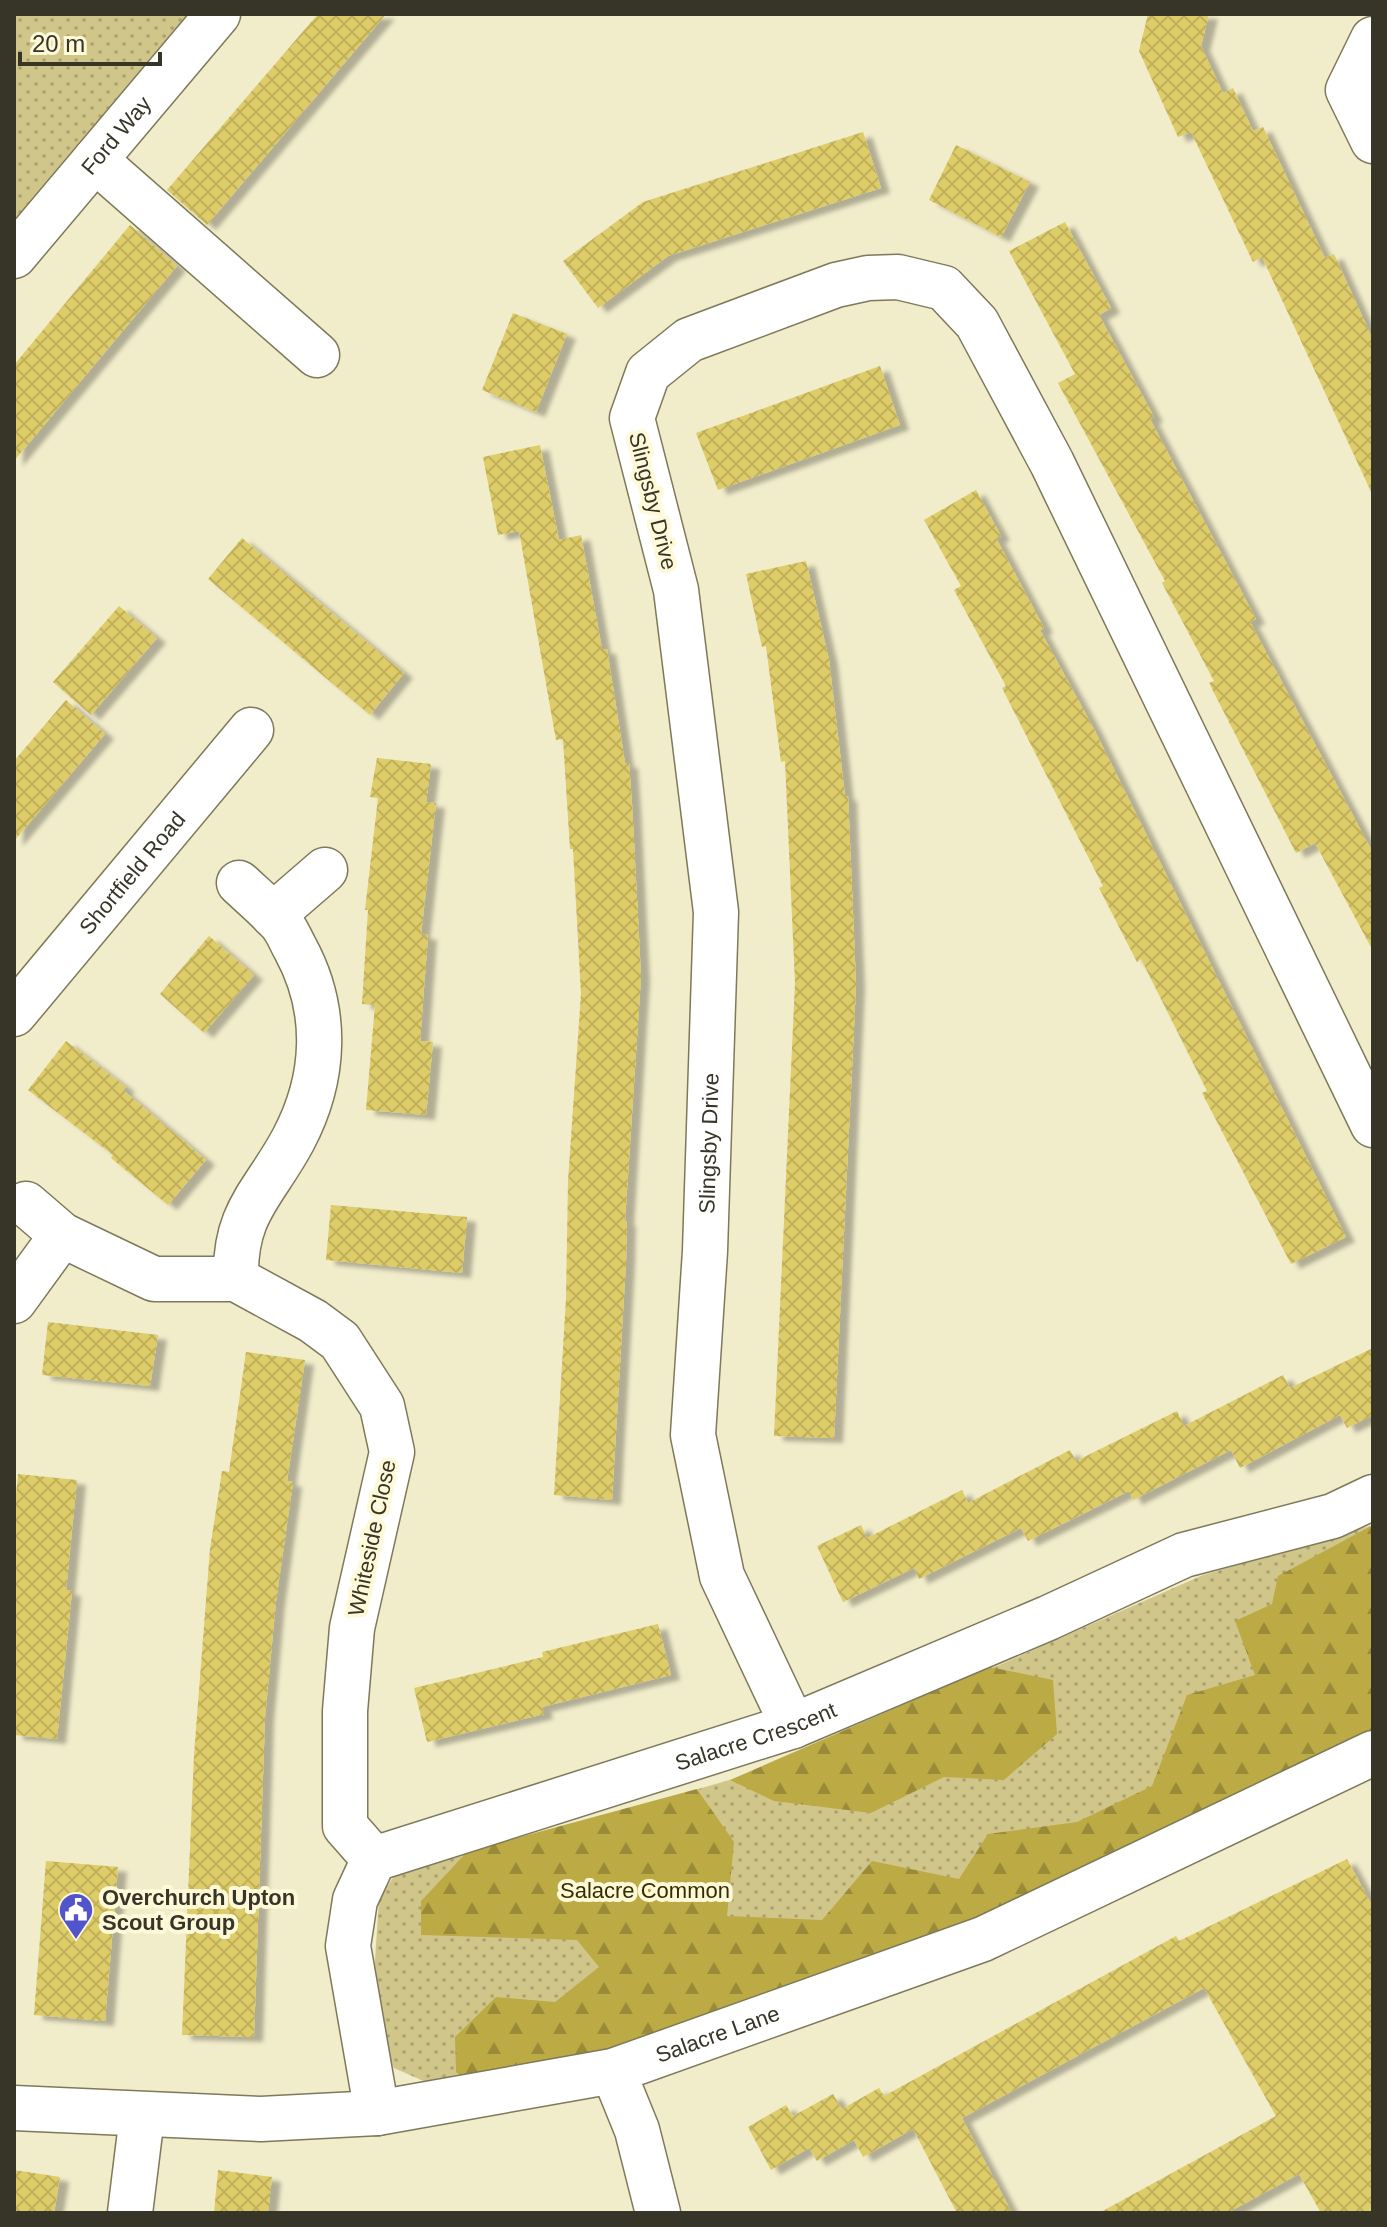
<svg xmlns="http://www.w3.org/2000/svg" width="1387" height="2227" viewBox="0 0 1387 2227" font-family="Arial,sans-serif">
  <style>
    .grass { fill: url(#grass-dots) }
    .forest { fill: url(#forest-firs) }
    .building { fill: url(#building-cross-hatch); filter: url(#shadow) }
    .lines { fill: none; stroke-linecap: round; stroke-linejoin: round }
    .minor-casing { stroke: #7e795a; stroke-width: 47 }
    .minor { stroke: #fff; stroke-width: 44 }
    .labels { text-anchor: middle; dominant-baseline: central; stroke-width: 8; stroke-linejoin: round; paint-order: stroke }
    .street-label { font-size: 22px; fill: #373528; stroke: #fff9d7 }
    .park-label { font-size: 22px; fill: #342d00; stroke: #fff9d7 }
    .poi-label { font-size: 22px; font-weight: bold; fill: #373528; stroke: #fff9d7; text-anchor: start }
  </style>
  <defs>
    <pattern id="grass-dots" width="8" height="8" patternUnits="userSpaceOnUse" patternTransform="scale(2)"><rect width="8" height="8" fill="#d1c68a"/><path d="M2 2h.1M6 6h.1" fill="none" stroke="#aaa271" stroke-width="1.8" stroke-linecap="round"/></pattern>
    <pattern id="forest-firs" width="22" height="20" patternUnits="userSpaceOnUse" patternTransform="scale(2)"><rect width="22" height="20" fill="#bcaa44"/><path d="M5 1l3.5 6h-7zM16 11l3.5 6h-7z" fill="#9a8b39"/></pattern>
    <pattern id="building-cross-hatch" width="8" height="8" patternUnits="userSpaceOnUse" patternTransform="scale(2)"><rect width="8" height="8" fill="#decc68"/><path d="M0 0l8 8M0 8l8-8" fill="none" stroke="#bfb05a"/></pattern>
    <filter id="shadow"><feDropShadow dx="9" dy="5" stdDeviation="2" flood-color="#0004"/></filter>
  </defs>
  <rect width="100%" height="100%" fill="#f1ecca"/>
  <g class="grass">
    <path d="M14,14h187l-187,224z"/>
    <path d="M1373,1525v204l-936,358 -43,-19 -19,-34 -2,-43 6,-92 17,-26 30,-12 127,-30 204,-59 446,-197z"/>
  </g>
  <g class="forest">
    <path d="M1373,1525v204l-41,26 -361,169 -345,130 -158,27 -12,-9 -1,-35 41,-40 59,5 44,-35 -22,-27 -156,-5v-34l47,-50 229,-62 37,53 -7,74 95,4 50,-59 87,18 29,-45 89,-12 75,-36 35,-91 68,-20 -20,-54 37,-17 6,-28z"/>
    <path d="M990,1667l63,13 4,54 -53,46 -60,-3 -73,36 -97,-12 -44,-21z"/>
  </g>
  <g class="building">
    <path d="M318,14h68l-179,211 -40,-35z"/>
    <path d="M1148,14h61l-8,32 22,47 10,-5 20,43 10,-4 62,131 9,-4 39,86v156l-111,-239 -9,5 -62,-130 -13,5 -39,-86z"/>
    <path d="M863,132l18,56 -213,68 -70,52 -35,-47 80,-59z"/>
    <path d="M956,145l74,37 -29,55 -72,-37z"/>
    <path d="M1065,222l46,86 -12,7 55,102 -4,2 106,200 -6,3 123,231v98l-58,-108 -19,10 -87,-170 5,-2 -52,-98 3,-2 -107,-198 17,-9 -66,-123z"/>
    <path d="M130,225l47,41 -163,195v-96z"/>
    <path d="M513,313l54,21 -31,78 -54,-22z"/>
    <path d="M880,366l20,59 -182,65 -22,-57z"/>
    <path d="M540,445l19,95 22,-5 21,114h5l18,114h4l3,41 9,172 -16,245h2l-1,40 -14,239 -58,-5 12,-196 2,-118 13,-187 -8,-145h-3l-7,-110 -7,1 -37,-209 -21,4 -15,-78z"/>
    <path d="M976,490l25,46 -5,2 48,90 -4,2 54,99 252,508 -55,27 -89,-171 5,-2 -66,-132 -4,3 -38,-74 4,-2 -101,-198 4,-2 -52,-96 7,-4 -37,-66z"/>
    <path d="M242,538l162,135 -34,42 -162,-136z"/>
    <path d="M806,561l23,99 16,136h3l8,189 -22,453 -60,-2 21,-453 -10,-222 -4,1 -15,-116 -4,1 -16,-73z"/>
    <path d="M119,606l38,32 -66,77 -38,-33z"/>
    <path d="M66,700l39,34 -91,107v-80z"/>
    <path d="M377,758l54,6 -5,38 10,1 -15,131 7,1 -8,106 13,1 -7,73 -60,-5 9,-105 -13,-1 6,-94h-3l13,-112 -8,-1z"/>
    <path d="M209,936l45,39 -50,58 -44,-39z"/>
    <path d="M66,1041l60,46 -3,3 83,70 -38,45 -57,-47 2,-3 -85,-65z"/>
    <path d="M331,1205l136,12 -5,56 -136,-13z"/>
    <path d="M48,1322l110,13 -8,51 -108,-11z"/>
    <path d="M1373,1348v67l-26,13 -7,-13 -100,53 -9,-18 -98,50 -4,-9 -101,50 -7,-13 -102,51 -5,-11 -71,34 -26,-56 44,-21 6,13 95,-48 6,13 102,-53 6,11 101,-50 7,15 99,-51 7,13z"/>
    <path d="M246,1352l59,8 -18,121 6,1 -17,119 -11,116 -11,320 -72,-2 12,-280 16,-206 12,-78 7,1z"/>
    <path d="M18,1474l59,6 -11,110 6,1 -15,148 -43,-4v-220z"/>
    <path d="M658,1624l13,51 -129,32 2,7 -117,28 -13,-54 129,-31 -1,-5z"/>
    <path d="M1347,1859l26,48v306h-52l-22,-39 -72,39h-128l177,-97 -72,-128 -242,130 50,95h-55l-44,-84 -50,28 -9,-17 -37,21 -8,-13 -38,22 -23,-43 38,-22 7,11 40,-22 9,15 37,-21 5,8 292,-160 3,5z"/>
    <path d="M46,1861l72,6 -13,154 -71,-6z"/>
    <path d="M14,2170l46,7 -6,36h-40z"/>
    <path d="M218,2170l54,7 -4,36h-54z"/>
  </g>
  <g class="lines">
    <defs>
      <g id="minor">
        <path d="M1373,39l-25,51 25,51"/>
        <path d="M95,160l222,195"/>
        <path id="s1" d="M14,256l204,-242"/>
        <path d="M273,915l52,-45"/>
        <path id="s2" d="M14,1014l237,-284"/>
        <path d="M26,1204l36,31"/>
        <path d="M236,1279c-2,-67 28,-85 57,-139 33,-62 36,-130 2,-192 -5,-9 -9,-20 -16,-27 -12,-13 -26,-25 -40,-38"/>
        <path d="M14,1301l48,-66 92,44h82l77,42 27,20 42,65 10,46 -40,176 -7,83v115l29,33"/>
        <path id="s3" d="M793,1726l-71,-150 -29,-141 12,-184 11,-339 -40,-322 -44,-172 16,-45 41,-33 147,-55 32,-7 30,-1 46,11 33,35 75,140 321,662"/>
        <path d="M613,2071l24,59 21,83"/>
        <path id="s4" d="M14,2108l247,11 116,-6 236,-42 370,-132 390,-186"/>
        <path id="s5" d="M377,2113l-29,-167 7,-46 19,-41 419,-133 255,-108 136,-63 149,-39 40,-19"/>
        <path d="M130,2213l12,-97"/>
      </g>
    </defs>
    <use href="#minor" class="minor-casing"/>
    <use href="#minor" class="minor"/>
  </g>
  <defs>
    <symbol id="civic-pin" viewBox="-11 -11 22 30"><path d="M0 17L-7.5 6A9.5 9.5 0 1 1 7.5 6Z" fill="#5154cb" stroke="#fff9d7"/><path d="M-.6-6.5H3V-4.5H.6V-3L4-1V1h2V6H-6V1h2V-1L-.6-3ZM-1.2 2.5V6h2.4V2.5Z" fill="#fff"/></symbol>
  </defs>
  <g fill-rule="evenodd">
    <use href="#civic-pin" x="56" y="1890" width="40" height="54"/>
  </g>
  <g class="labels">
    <g class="street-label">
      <text stroke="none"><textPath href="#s1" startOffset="158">Ford Way</textPath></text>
      <text transform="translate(653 501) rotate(76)">Slingsby Drive</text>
      <text stroke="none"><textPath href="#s2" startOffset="184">Shortfield Road</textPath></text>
      <text stroke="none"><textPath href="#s3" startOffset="602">Slingsby Drive</textPath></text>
      <text transform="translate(372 1538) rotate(-78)">Whiteside Close</text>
      <text stroke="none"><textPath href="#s5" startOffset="662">Salacre Crescent</textPath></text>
      <text stroke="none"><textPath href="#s4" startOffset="714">Salacre Lane</textPath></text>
    </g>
    <g class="park-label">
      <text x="645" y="1890">Salacre Common</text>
    </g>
    <g class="poi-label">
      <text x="102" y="1897">Overchurch Upton<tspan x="102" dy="25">Scout Group</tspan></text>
    </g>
  </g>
  <rect width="1387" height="2227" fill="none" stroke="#373528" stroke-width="32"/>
  <path d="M20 52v12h140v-12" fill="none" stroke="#373528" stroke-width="4"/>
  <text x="32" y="52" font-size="24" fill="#373528" stroke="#fff9d7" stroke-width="6" paint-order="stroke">20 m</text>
</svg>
